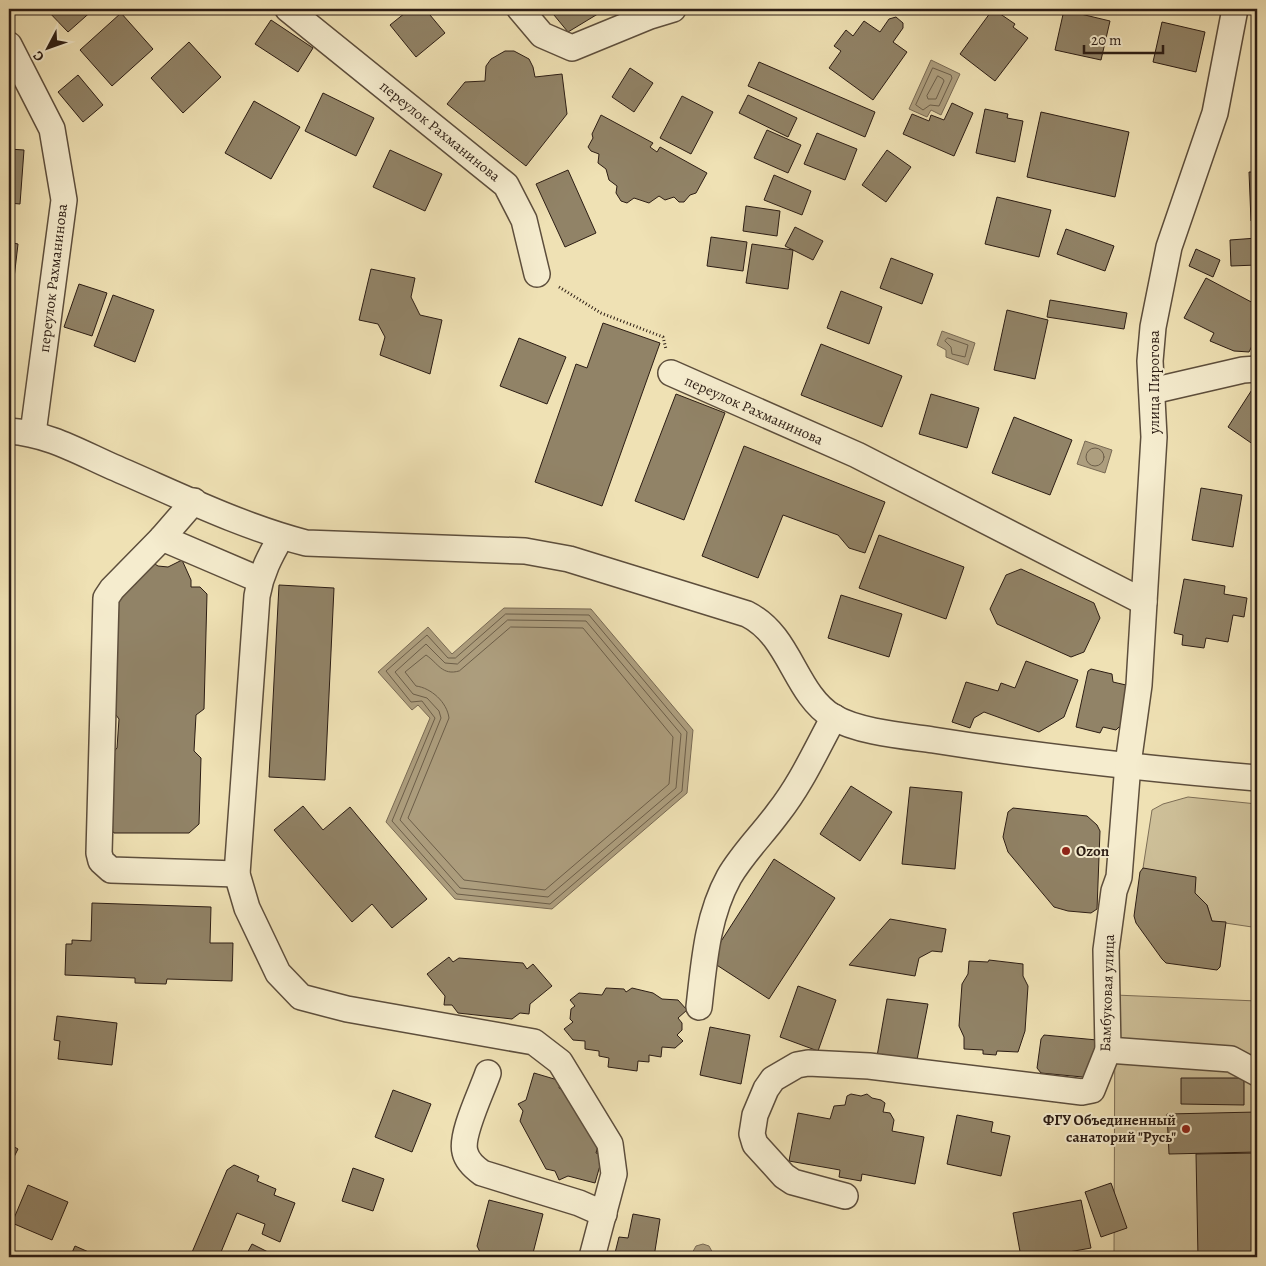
<svg xmlns="http://www.w3.org/2000/svg" width="1266" height="1266" viewBox="0 0 1266 1266" font-family="Alegreya,serif">
  <style>
    .green { fill: #cec099; stroke: #7d6e56 }
    .water { fill: #ad9e7e; stroke: #796a54 }
    .lines { fill: none; stroke-linecap: round; stroke-linejoin: round }
    .shore { stroke: #6c5e49; stroke-width: 1 }
    .building { fill: #918367; stroke: #2c1d14 }
    .minor-casing { stroke: #5d4e3c; stroke-width: 28 }
    .path { stroke: #2c1d14; stroke-width: 3; stroke-dasharray: 1 2.5; stroke-linecap: butt }
    .minor { stroke: #f5ecce; stroke-width: 25 }
    .poi-dot { fill: #8f2418; stroke: #f5ecce; stroke-width: 2 }
    .labels { text-anchor: middle; dominant-baseline: central; stroke-width: 4; stroke-linejoin: round; paint-order: stroke }
    .street-label { font-size: 15px; fill: #2c1d14; stroke: #f5ecce }
    .poi-label { font-size: 15px; font-weight: bold; fill: #2c1d14; stroke: #f5ecce; text-anchor: start }
  </style>
  <rect width="100%" height="100%" fill="#efe1b4"/>
  <filter id="stains"><feTurbulence type="fractalNoise" baseFrequency=".004" numOctaves="4"/><feColorMatrix values="0 0 0 0 .2 0 0 0 0 .09 0 0 0 0 .02 0 0 0 .5 -.17"/></filter>
  <radialGradient id="worn" r=".72"><stop offset=".6" stop-color="#630" stop-opacity="0"/><stop offset="1" stop-color="#630" stop-opacity=".3"/></radialGradient>
  <g class="green">
    <path d="M1188,797l69,7v61l-3,12 -2,50 -40,-6 -5,-16 -12,-12 -52,-25 9,-58 11,-6z"/>
    <path d="M1115,995l142,6v256h-143z"/>
  </g>
  <g class="water">
    <path d="M931,60l29,14 -19,41 -10,-5 -4,7 -18,-8z"/>
    <path d="M942,331l33,12 -7,22 -22,-8v-7l-9,-5z"/>
    <path d="M1085,441l27,9 -7,23 -28,-9z"/>
    <path d="M504,608l87,1 102,121 -6,63 -135,116 -97,-10 -69,-77 44,-104 -12,-13 -6,5 -34,-38 50,-45 24,27z"/>
    <path d="M703,1244l6,2 6,11h-25l6,-11z"/>
  </g>
  <g class="lines">
    <g class="shore">
      <path d="M933,68l18,7 1,3 -13,28 -9,-1 -7,5 -7,-5z"/>
      <path d="M938,76l5,3 1,2 -8,18h-8l-1,-3z"/>
      <path d="M948,338l20,7 -3,12 -13,-3 -1,-7 -6,-6z"/>
      <circle cx="1095" cy="457" r="9"/>
      <path d="M506,614l83,1 98,117 -5,59 -132,113 -93,-10 -65,-73 43,-103 -13,-17 -11,1 -25,-31 41,-36 21,23h7z"/>
      <path d="M508,620l78,1 95,113 -5,54 -128,109 -88,-9 -60,-68 41,-102 -2,-7 -12,-13 -14,-4 -18,-22 31,-28 19,19 12,1z"/>
      <path d="M511,627l72,1 90,109 -4,47 -124,106 -81,-10 -56,-62 41,-100c-2,-16 -18,-30 -33,-32l-11,-14 21,-17c12,8 16,21 33,16z"/>
    </g>
  </g>
  <g class="building">
    <path d="M46,9h48l-26,23z"/>
    <path d="M410,9h15l20,24 -29,24 -26,-32z"/>
    <path d="M549,9h57l-38,23z"/>
    <path d="M993,9l22,15 -2,3 15,11 -33,43 -35,-27z"/>
    <path d="M1064,10l46,11 -9,39 -46,-10z"/>
    <path d="M121,13l32,36 -41,37 -32,-36z"/>
    <path d="M896,17l7,6v5l-10,14 14,10 -34,48 -44,-32 12,-17 -7,-5 12,-16 7,6 11,-15 16,11 9,-13z"/>
    <path d="M271,20l42,28 -15,24 -43,-28z"/>
    <path d="M1162,22l43,10 -9,40 -43,-10z"/>
    <path d="M189,42l32,35 -38,36 -32,-35z"/>
    <path d="M505,51h9l15,8 4,8 2,10 27,-3 5,40 -41,52 -79,-62 18,-22 20,-1 1,-15 5,-7z"/>
    <path d="M759,62l116,50 -10,25 -117,-51z"/>
    <path d="M630,68l23,15 -19,29 -22,-15z"/>
    <path d="M78,75l25,30 -20,17 -25,-30z"/>
    <path d="M323,93l51,25 -18,38 -51,-25z"/>
    <path d="M748,95l49,23 -9,19 -49,-24z"/>
    <path d="M682,96l31,16 -22,42 -31,-16z"/>
    <path d="M254,101l46,26 -29,52 -46,-26z"/>
    <path d="M952,103l21,10 -19,43 -51,-22 9,-20 17,7 2,-6 13,5z"/>
    <path d="M985,109l23,5 -1,4 16,3 -8,41 -39,-9z"/>
    <path d="M1041,112l88,20 -14,65 -88,-20z"/>
    <path d="M601,115l52,28 -3,4 7,5 3,-5 47,26 -11,20 -6,2 -6,7h-5l-5,-5 -9,3 -6,-4 -10,7 -15,-5 -7,5 -6,-2 -5,-8 1,-7 -8,-6 -3,-11 -8,-6 1,-9 -8,-3 -3,-4 5,-9 -1,-4z"/>
    <path d="M767,130l34,15 -13,28 -34,-15z"/>
    <path d="M817,133l40,16 -12,31 -41,-16z"/>
    <path d="M9,149l15,1 -4,54 -11,-1z"/>
    <path d="M390,150l52,24 -17,37 -52,-24z"/>
    <path d="M887,150l24,17 -25,35 -24,-17z"/>
    <path d="M568,170l28,63 -31,14 -29,-63z"/>
    <path d="M1249,172h8v49h-6z"/>
    <path d="M774,175l37,16 -9,24 -38,-15z"/>
    <path d="M997,197l54,13 -12,47 -54,-13z"/>
    <path d="M746,206l34,5 -3,25 -34,-5z"/>
    <path d="M795,227l28,14 -10,19 -28,-14z"/>
    <path d="M1066,229l48,17 -9,25 -48,-17z"/>
    <path d="M711,237l36,5 -4,29 -36,-5z"/>
    <path d="M1257,238v27l-26,1 -1,-26z"/>
    <path d="M9,242l9,2 -5,43 -4,-1z"/>
    <path d="M752,244l41,6 -5,39 -42,-6z"/>
    <path d="M1196,249l24,11 -7,17 -24,-11z"/>
    <path d="M891,258l42,16 -11,30 -42,-16z"/>
    <path d="M371,269l44,9 -4,19 9,18 22,5 -12,54 -50,-19 5,-18 -7,-13 -19,-4z"/>
    <path d="M1206,278l51,27v31l-8,16 -15,-1 -24,-10 4,-8 -30,-15z"/>
    <path d="M79,284l28,9 -15,43 -28,-9z"/>
    <path d="M841,291l41,16 -13,37 -42,-16z"/>
    <path d="M113,295l41,15 -19,52 -41,-16z"/>
    <path d="M1050,300l77,13 -3,16 -77,-12z"/>
    <path d="M1007,310l41,10 -13,59 -41,-9z"/>
    <path d="M603,323l57,20 -58,163 -67,-24 41,-118 11,4z"/>
    <path d="M519,338l47,19 -19,47 -47,-18z"/>
    <path d="M821,344l81,32 -20,51 -81,-32z"/>
    <path d="M1255,385l2,2v60l-29,-20z"/>
    <path d="M676,394l49,19 -41,107 -49,-19z"/>
    <path d="M931,394l48,14 -12,40 -48,-14z"/>
    <path d="M1014,417l58,23 -22,55 -58,-22z"/>
    <path d="M744,446l141,56 -20,51 -16,-5 -11,-13 -55,-20 -25,63 -56,-22z"/>
    <path d="M1201,488l41,7 -9,52 -41,-7z"/>
    <path d="M879,535l85,32 -18,52 -87,-31z"/>
    <path d="M147,559l11,7 10,1 14,-7 9,20v7h9l7,7 -3,115 -8,6 -2,36 7,7 -2,66 -10,9h-75l-7,-9 3,-68 7,-8 2,-29 -6,-8 5,-119 7,-8h11v-6z"/>
    <path d="M1021,569l73,34 6,15 -16,34 -13,5 -74,-33 -7,-15 16,-34z"/>
    <path d="M1184,579l41,7 -1,8 23,4 -3,19 -11,-2 -5,27 -22,-4 -2,10 -22,-3 1,-10 -9,-2z"/>
    <path d="M279,585l55,3 -9,192 -56,-3z"/>
    <path d="M841,595l61,19 -13,43 -61,-19z"/>
    <path d="M1026,661l52,19 -14,37 -25,15 -55,-20 -10,6 -4,10 -18,-6 14,-40 32,9 3,-8 14,5z"/>
    <path d="M1091,669l21,5 1,8 13,3 5,11 -6,25 -9,9 -13,-3 -3,6 -24,-6 12,-56z"/>
    <path d="M851,786l41,26 -32,49 -40,-27z"/>
    <path d="M910,787l52,5 -7,77 -53,-5z"/>
    <path d="M303,806l20,24 27,-23 77,92 -35,29 -20,-24 -20,18 -78,-92z"/>
    <path d="M1013,808l74,8 10,9 3,6 -3,78 -6,4 -23,-2 -14,-4 -46,-55 -5,-15 5,-25z"/>
    <path d="M774,859l61,39 -66,101 -60,-39z"/>
    <path d="M1143,868l53,9 -1,16 12,12 5,16 14,1 -6,45 -3,3 -51,-7 -4,-4 -26,-36 -2,-7 6,-44z"/>
    <path d="M92,903l119,4 -1,36h23l-1,38 -65,-2 -1,5 -31,-1v-5l-70,-3 1,-31h6v-4l19,1z"/>
    <path d="M890,919l56,10 -4,23 -10,-1 -13,7 -4,18 -66,-11z"/>
    <path d="M449,957l4,5 6,-4 64,5 4,6 6,-5 19,22 -22,18 -1,10 -9,-1 -8,6 -54,-6 -6,-8h-8l1,-9 -18,-22z"/>
    <path d="M989,960l34,4v12l5,10 -3,45 -7,21 -21,-1 -1,4 -13,-1v-4l-19,-1v-12l-5,-11 3,-42 6,-10 1,-13 19,1z"/>
    <path d="M798,986l38,14 -18,51 -38,-14z"/>
    <path d="M606,988l18,1 2,3 6,-4 21,5 9,6 16,1 9,10 -9,8 4,5v7l-5,5 6,6 -8,7 -13,-1 -1,10 -12,-2v7l-11,-1 -1,10 -29,-4 1,-9 -10,-2v-5l-14,-2v-8l-12,-1 -9,-11 9,-7 -3,-3 1,-10 4,-3 -5,-6 9,-7 23,2z"/>
    <path d="M887,999l41,5 -13,66 -39,-8z"/>
    <path d="M57,1016l60,7 -5,42 -54,-6 2,-18 -6,-1z"/>
    <path d="M710,1027l40,8 -9,49 -41,-9z"/>
    <path d="M1044,1035l53,5 -4,38 -52,-5 -4,-5 4,-29z"/>
    <path d="M534,1073l27,8 -2,7 7,3 32,55 -2,7 7,2 -8,28 -27,-7 -9,4 -4,-9 -9,-2 -26,-48 3,-10 -5,-7 8,-4z"/>
    <path d="M1181,1078h63v27l-63,-1z"/>
    <path d="M393,1090l38,14 -19,48 -37,-15z"/>
    <path d="M851,1094l10,2 6,-2 5,4 9,2 4,3 -2,9 7,1 4,7 -2,11 32,6 -9,47 -53,-10 -1,7 -22,-4 1,-7 -51,-9 9,-48 32,6 4,-13 11,-1 2,-9z"/>
    <path d="M1257,1112v40l-88,2 -2,-40z"/>
    <path d="M957,1115l36,7 -2,10 19,4 -9,40 -54,-12z"/>
    <path d="M9,1144l9,5 -9,18z"/>
    <path d="M1257,1153v104h-59l-2,-103z"/>
    <path d="M234,1165l25,11 -2,5 19,8 -2,6 21,8 -15,39 -18,-8 3,-10 -28,-11 -18,44h-29l37,-87z"/>
    <path d="M353,1168l31,11 -11,32 -31,-10z"/>
    <path d="M1111,1183l16,45 -26,9 -16,-45z"/>
    <path d="M28,1185l40,17 -16,38 -40,-17z"/>
    <path d="M489,1200l54,14 -11,43 -50,-1 -5,-10z"/>
    <path d="M1081,1200l10,48 -50,9h-20l-8,-44z"/>
    <path d="M633,1214l27,5 -6,38h-40l5,-20 9,1z"/>
    <path d="M252,1244l26,13h-33z"/>
    <path d="M75,1246l25,11h-30z"/>
  </g>
  <g class="lines">
    <defs>
      <g id="minor">
        <path d="M288,9l218,176 18,35 13,54"/>
        <path d="M520,9l22,26 30,13 78,-32 23,-7"/>
        <path d="M9,45l43,84 12,71 -31,233"/>
        <path d="M671,373l186,82 287,147"/>
        <path d="M1152,391l91,-21 14,-1"/>
        <path d="M9,431c40,3 68,20 104,36 63,27 127,59 193,76l219,8 44,8 178,55c44,22 47,79 86,103 25,15 72,19 100,23 107,17 216,29 324,38"/>
        <path d="M194,501l-32,37 98,42"/>
        <path d="M281,537c-11,19 -20,36 -24,59l-20,278 10,34 31,65 23,24 46,12 187,33 26,20 50,82 4,30 -22,83"/>
        <path d="M162,538l-50,51 -6,9 -7,255 2,8 10,9 126,4"/>
        <path d="M699,1007c5,-44 8,-90 30,-130 14,-24 33,-42 49,-64 23,-29 38,-63 56,-96"/>
        <path d="M1108,1050l123,9 26,14"/>
        <path d="M488,1073c-6,18 -28,62 -23,79 2,9 10,16 17,21l97,30 25,11"/>
        <path d="M845,1196l-52,-14 -9,-6 -29,-32 -3,-10 3,-19 11,-26 7,-10 24,-14 11,-2 61,3 213,26 10,-2 16,-40 -2,-100 8,-59 5,-14 9,-113 11,-79 15,-248 -4,-76 3,-34 16,-80 46,-134 20,-104"/>
      </g>
    </defs>
    <use href="#minor" class="minor-casing"/>
    <path class="path" d="M559,287l42,26 62,24 3,12"/>
    <use href="#minor" class="minor"/>
  </g>
  <g class="poi-dot">
    <circle cx="1066" cy="851" r="5"/>
    <circle cx="1186" cy="1129" r="5"/>
  </g>
  <g class="labels">
    <g class="street-label">
      <text transform="translate(440 131) rotate(39)">переулок Рахманинова</text>
      <text transform="translate(53 278) rotate(-83)">переулок Рахманинова</text>
      <text transform="translate(1154 382) rotate(-90)">улица Пирогова</text>
      <text transform="translate(754 410) rotate(24)">переулок Рахманинова</text>
      <text transform="translate(1107 993) rotate(-88)">Бамбуковая улица</text>
    </g>
    <g class="poi-label">
      <text x="1076" y="851">Ozon</text>
      <text x="1176" y="1120" text-anchor="end">ФГУ Объединенный<tspan x="1176" dy="17">санаторий "Русь"</tspan></text>
    </g>
  </g>
  <rect width="1266" height="1266" fill="none" stroke="#efe1b4" stroke-width="30"/>
  <rect x="10" y="10" width="1246" height="1246" fill="none" stroke="#2c1d14" stroke-width="2.5"/>
  <rect x="15" y="15" width="1236" height="1236" fill="none" stroke="#2c1d14"/>
  <g transform="translate(48 48) rotate(229)" stroke="#f5ecce" stroke-width="4" paint-order="stroke">
  <path d="M0-4L9 19L0 12L-9 19Z" fill="#2c1d14"/>
  <text y="-8" font-size="14" font-weight="bold" text-anchor="middle" fill="#2c1d14">С</text>
  </g>
  <path d="M1084 45v8h79v-8" fill="none" stroke="#2c1d14" stroke-width="2.5"/>
  <text x="1091" y="45" font-size="15" fill="#2c1d14" stroke="#f5ecce" stroke-width="4" paint-order="stroke">20 m</text>
  <rect width="100%" height="100%" filter="url(#stains)"/>
  <rect width="100%" height="100%" fill="url(#worn)"/>
</svg>
